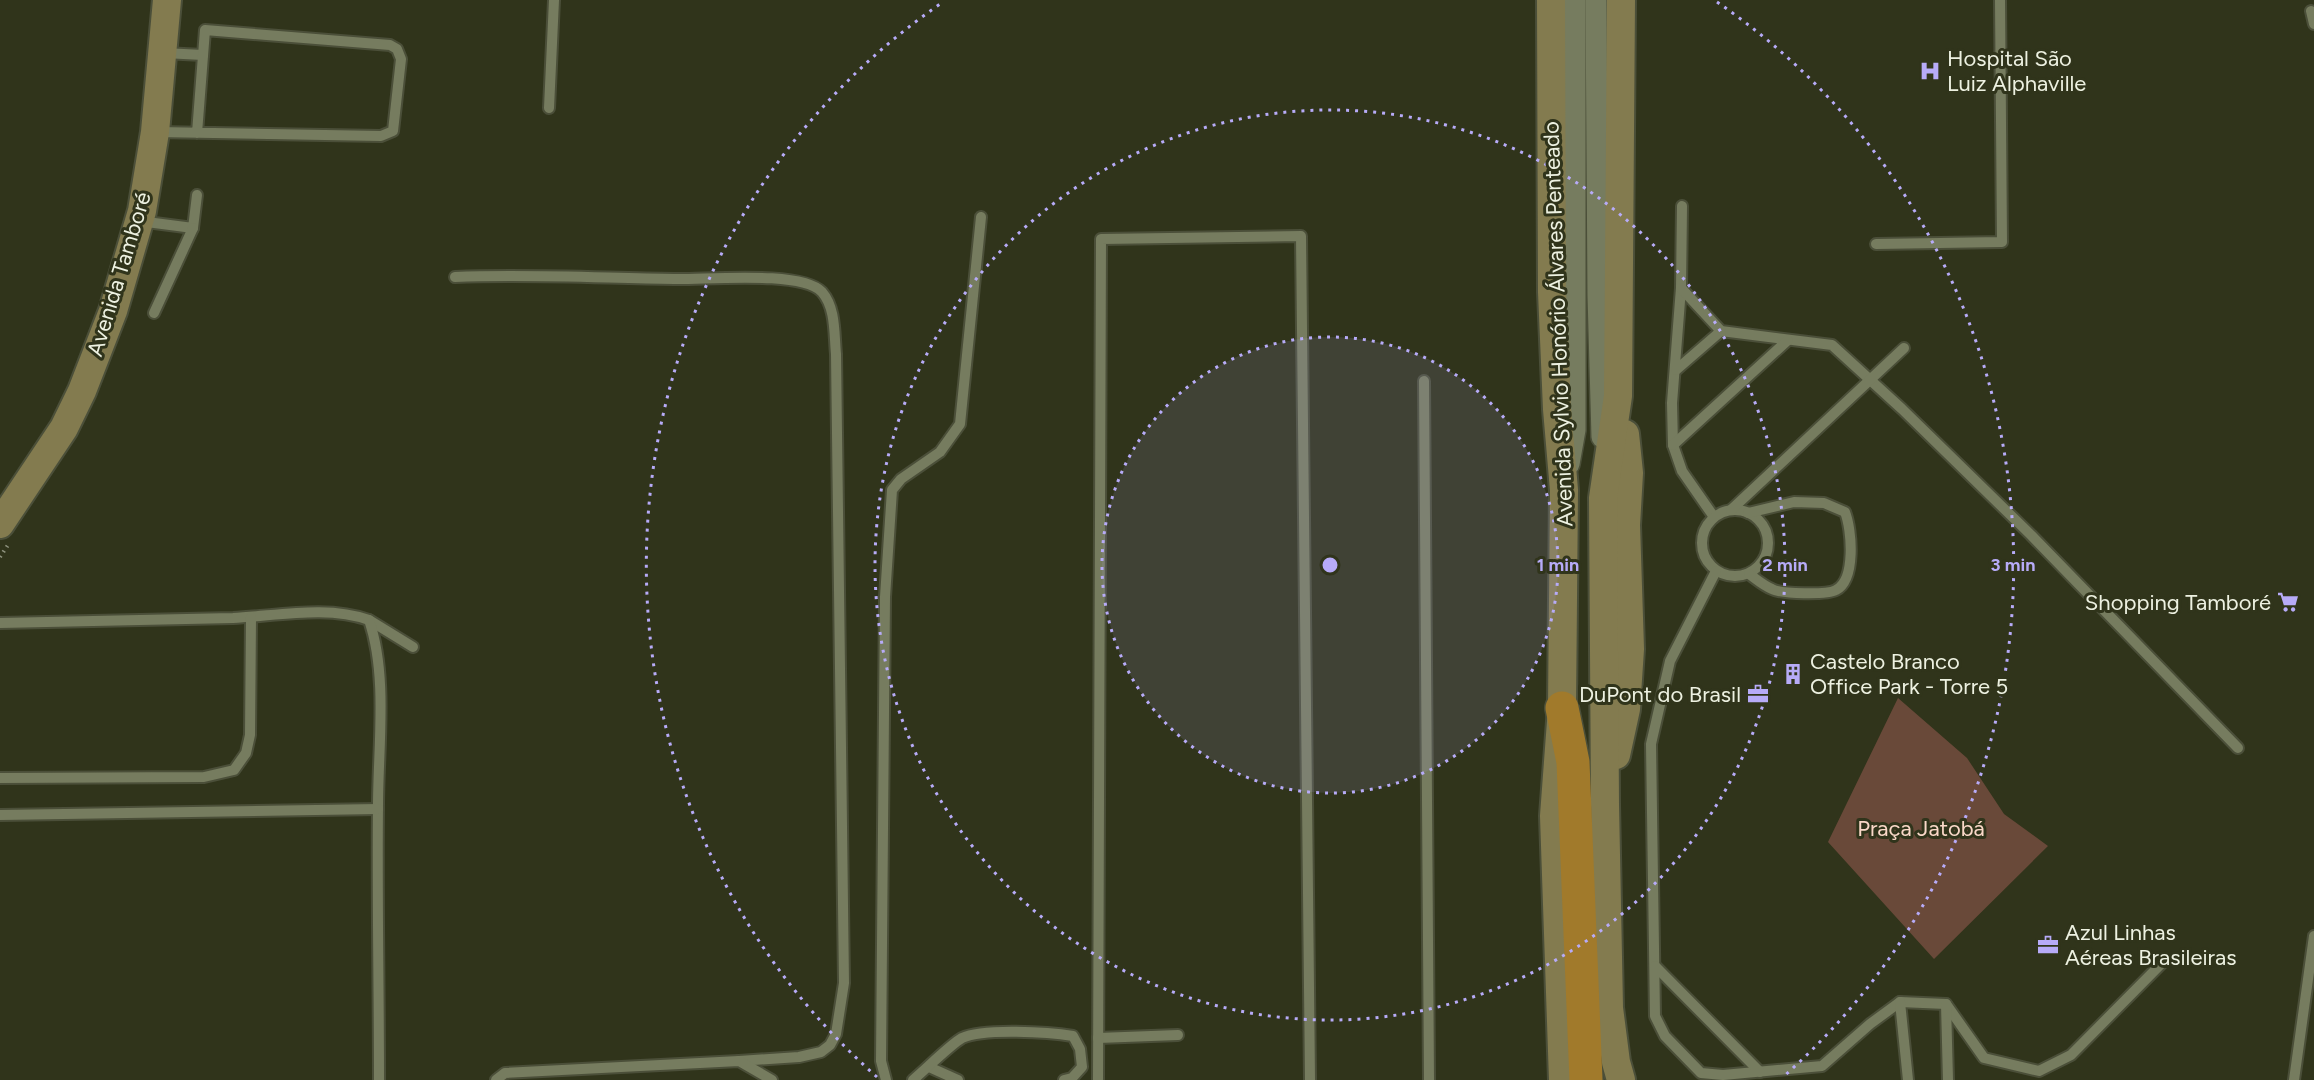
<svg xmlns="http://www.w3.org/2000/svg" width="2314" height="1080" viewBox="0 0 2314 1080" font-family="Figtree,sans-serif">
  <style>
    .green { fill: #694939 }
    .lines { fill: none; stroke-linecap: round; stroke-linejoin: round }
    .lane-casing { stroke: #4b4f39; stroke-width: 14 }
    .street-casing { stroke: #4b4f39; stroke-width: 24 }
    .secondary-casing { stroke: #4b4f39; stroke-width: 32 }
    .highway-casing { stroke: #4b4f39; stroke-width: 36 }
    .path { stroke: #8f937f; stroke-width: 4; stroke-dasharray: 1.5 4.5; stroke-linecap: butt }
    .lane { stroke: #767c5f; stroke-width: 10 }
    .street { stroke: #767c5f; stroke-width: 21 }
    .secondary { stroke: #837b4f; stroke-width: 28 }
    .highway { stroke: #a17a2b; stroke-width: 33 }
    .ring { fill: none; stroke: #b7abf8; stroke-width: 3; stroke-dasharray: 3 6 }
    .labels { text-anchor: middle; dominant-baseline: central; stroke-width: 6; stroke-linejoin: round; paint-order: stroke }
    .poi-label { font-size: 22px; fill: #edf1e1; stroke: #30341b; text-anchor: start }
    .street-label { font-size: 22px; fill: #edf1e1; stroke: #30341b }
    .park-label { font-size: 22px; fill: #fad8c8; stroke: #30341b }
    .centre { fill: #b7abf8; stroke: #30341b; stroke-width: 3 }
    .ring-label { font-size: 18px; text-anchor: middle; font-weight: bold; fill: #b7abf8; stroke: #30341b; stroke-width: 6; stroke-linejoin: round; paint-order: stroke }
  </style>
  <rect width="100%" height="100%" fill="#30341b"/>
  <path class="green" d="M1898,698l69,60 37,56 44,32 -114,113 -106,-117z"/>
  <g class="lines">
    <defs>
      <g id="lane">
        <path d="M2311,11l3,13"/>
        <path d="M164,53l39,2"/>
        <path d="M549,108l5,-108"/>
        <path d="M157,132l224,4 12,-5 8,-72 -4,-10 -7,-4 -185,-15 -8,103"/>
        <path d="M1682,206l-1,82 -9,115 1,42 9,26 32,46"/>
        <path d="M139,221l54,7 4,-33"/>
        <path d="M1876,244l126,-2 -2,-242"/>
        <path d="M455,277c73,-3 146,1 219,2 30,1 127,-9 148,13 14,16 12,42 14,62l8,629 -8,51 -6,11 -9,7 -22,5 -60,4"/>
        <path d="M1681,288l40,43 111,14 70,64 129,126 207,213"/>
        <path d="M154,313l39,-85"/>
        <path d="M1676,370l45,-39"/>
        <path d="M1424,381l5,699"/>
        <path d="M1673,445l115,-105"/>
        <circle cx="1735" cy="543" r="33"/>
        <path d="M1731,510l173,-162"/>
        <path d="M1748,513l46,-11 30,1 21,9c7,18 11,68 -9,78 -9,5 -55,4 -64,-1 -8,-3 -16,-10 -23,-15"/>
        <path d="M1716,571l-46,90 -19,83 4,272 10,20 36,37 22,2 99,-9 48,-42 30,-22 46,2 38,54 55,13 32,-16 93,-94"/>
        <path d="M369,620l44,27"/>
        <path d="M0,623c78,-2 155,-3 233,-5 44,-2 94,-13 136,2 19,56 9,127 9,186 -1,91 1,183 1,274"/>
        <path d="M0,778l204,-1 30,-7 12,-17 4,-18 1,-118"/>
        <path d="M0,815l378,-6"/>
        <path d="M1655,966l105,106"/>
        <path d="M1900,1002l8,78"/>
        <path d="M1946,1004l2,76"/>
        <path d="M1098,1038l80,-3"/>
        <path d="M929,1067l29,13"/>
        <path d="M496,1080l9,-7 234,-12 33,19"/>
        <path d="M886,1080l-5,-19 4,-464 7,-107 9,-11 39,-27 20,-28 21,-207"/>
        <path d="M913,1080c12,-10 38,-36 49,-42 21,-10 87,-6 111,-2l7,13 2,18 -10,11 -8,2"/>
        <path d="M1098,1080l3,-841 200,-3 9,844"/>
        <path d="M2294,1080l20,-144"/>
      </g>
      <g id="street">
        <path d="M1596,0l2,295 4,142"/>
        <path d="M1569,464l6,-34v-430"/>
      </g>
      <g id="secondary">
        <path d="M1551,0l1,292 5,117 7,81 -2,218 -8,108 9,264"/>
        <path d="M0,524l64,-96 18,-37 31,-80 29,-100 13,-79 12,-132"/>
        <path d="M1616,755l10,-46 4,-60 -4,-124 3,-52 -4,-39"/>
        <path d="M1621,1080l-5,-18 -7,-54 -4,-204 -2,-306 15,-102 3,-396"/>
      </g>
      <path id="highway" d="M1562,708l11,54 13,318"/>
    </defs>
    <use href="#lane" class="lane-casing"/>
    <use href="#street" class="street-casing"/>
    <use href="#secondary" class="secondary-casing"/>
    <use href="#highway" class="highway-casing"/>
    <path class="path" d="M0,557l8,-12"/>
    <use href="#lane" class="lane"/>
    <use href="#street" class="street"/>
    <use href="#secondary" class="secondary"/>
    <use href="#highway" class="highway"/>
  </g>
  <circle cx="1330" cy="565" r="228" fill="#b7abf8" fill-opacity=".12"/>
  <g class="ring">
    <circle cx="1330" cy="565" r="228"/>
    <circle cx="1330" cy="565" r="455"/>
    <path d="M877 1077A683 683 0 0 1 943 2M1717 2A683 683 0 0 1 1783 1077"/>
  </g>
  <defs>
    <symbol id="hospital-bare" viewBox="-9 -9 18 18"><path d="M-5-5h3v3.5h4V-5h3V5h-3V1.5h-4V5h-3Z" fill="#b7abf8" stroke="#30341b" stroke-width="2.5" paint-order="stroke"/></symbol>
    <symbol id="supermarket-bare" viewBox="-9 -9 18 18"><path d="M-6-5.5h2.5l.6 2H6L4.5 2H-2.5L-4.4-4H-6ZM-1.5 3.2a1.3 1.3 0 1 0 .1 0ZM3 3.2a1.3 1.3 0 1 0 .1 0Z" fill="#b7abf8" stroke="#30341b" stroke-width="2.5" paint-order="stroke"/></symbol>
    <symbol id="building-bare" viewBox="-9 -9 18 18"><path d="M-4-6H4V6H1V3H-1V6H-4ZM-2.5-4.3h1.7v1.8h-1.7ZM.8-4.3h1.7v1.8H.8ZM-2.5-1h1.7V.8h-1.7ZM.8-1h1.7V.8H.8Z" fill="#b7abf8" stroke="#30341b" stroke-width="2.5" paint-order="stroke"/></symbol>
    <symbol id="office-bare" viewBox="-9 -9 18 18"><path d="M-6-3h4V-5.5h4V-3h4V5H-6ZM-1-4.5V-3h2v-1.5ZM-6 0V1H6V0Z" fill="#b7abf8" stroke="#30341b" stroke-width="2.5" paint-order="stroke"/></symbol>
  </defs>
  <g fill-rule="evenodd">
    <use href="#hospital-bare" x="1915" y="56" width="30" height="30"/>
    <use href="#supermarket-bare" x="2273" y="587" width="30" height="30"/>
    <use href="#building-bare" x="1778" y="659" width="30" height="30"/>
    <use href="#office-bare" x="1743" y="679" width="30" height="30"/>
    <use href="#office-bare" x="2033" y="930" width="30" height="30"/>
  </g>
  <g class="labels">
    <g class="poi-label">
      <text x="1947" y="58">Hospital São<tspan x="1947" dy="25">Luiz Alphaville</tspan></text>
      <text x="2271" y="602" text-anchor="end">Shopping Tamboré</text>
      <text x="1810" y="661">Castelo Branco<tspan x="1810" dy="25">Office Park - Torre 5</tspan></text>
      <text x="1741" y="694" text-anchor="end">DuPont do Brasil</text>
      <text x="2065" y="932">Azul Linhas<tspan x="2065" dy="25">Aéreas Brasileiras</tspan></text>
    </g>
    <g class="street-label">
      <text transform="translate(119 274) rotate(-73)">Avenida Tamboré</text>
      <text transform="translate(1558 324) rotate(-92)">Avenida Sylvio Honório Álvares Penteado</text>
    </g>
    <g class="park-label">
      <text x="1921" y="828">Praça Jatobá</text>
    </g>
  </g>
  <circle cx="1330" cy="565" r="9" class="centre"/>
  <g class="ring-label">
    <text x="1558" y="571">1 min</text>
    <text x="1785" y="571">2 min</text>
    <text x="2013" y="571">3 min</text>
  </g>
</svg>
